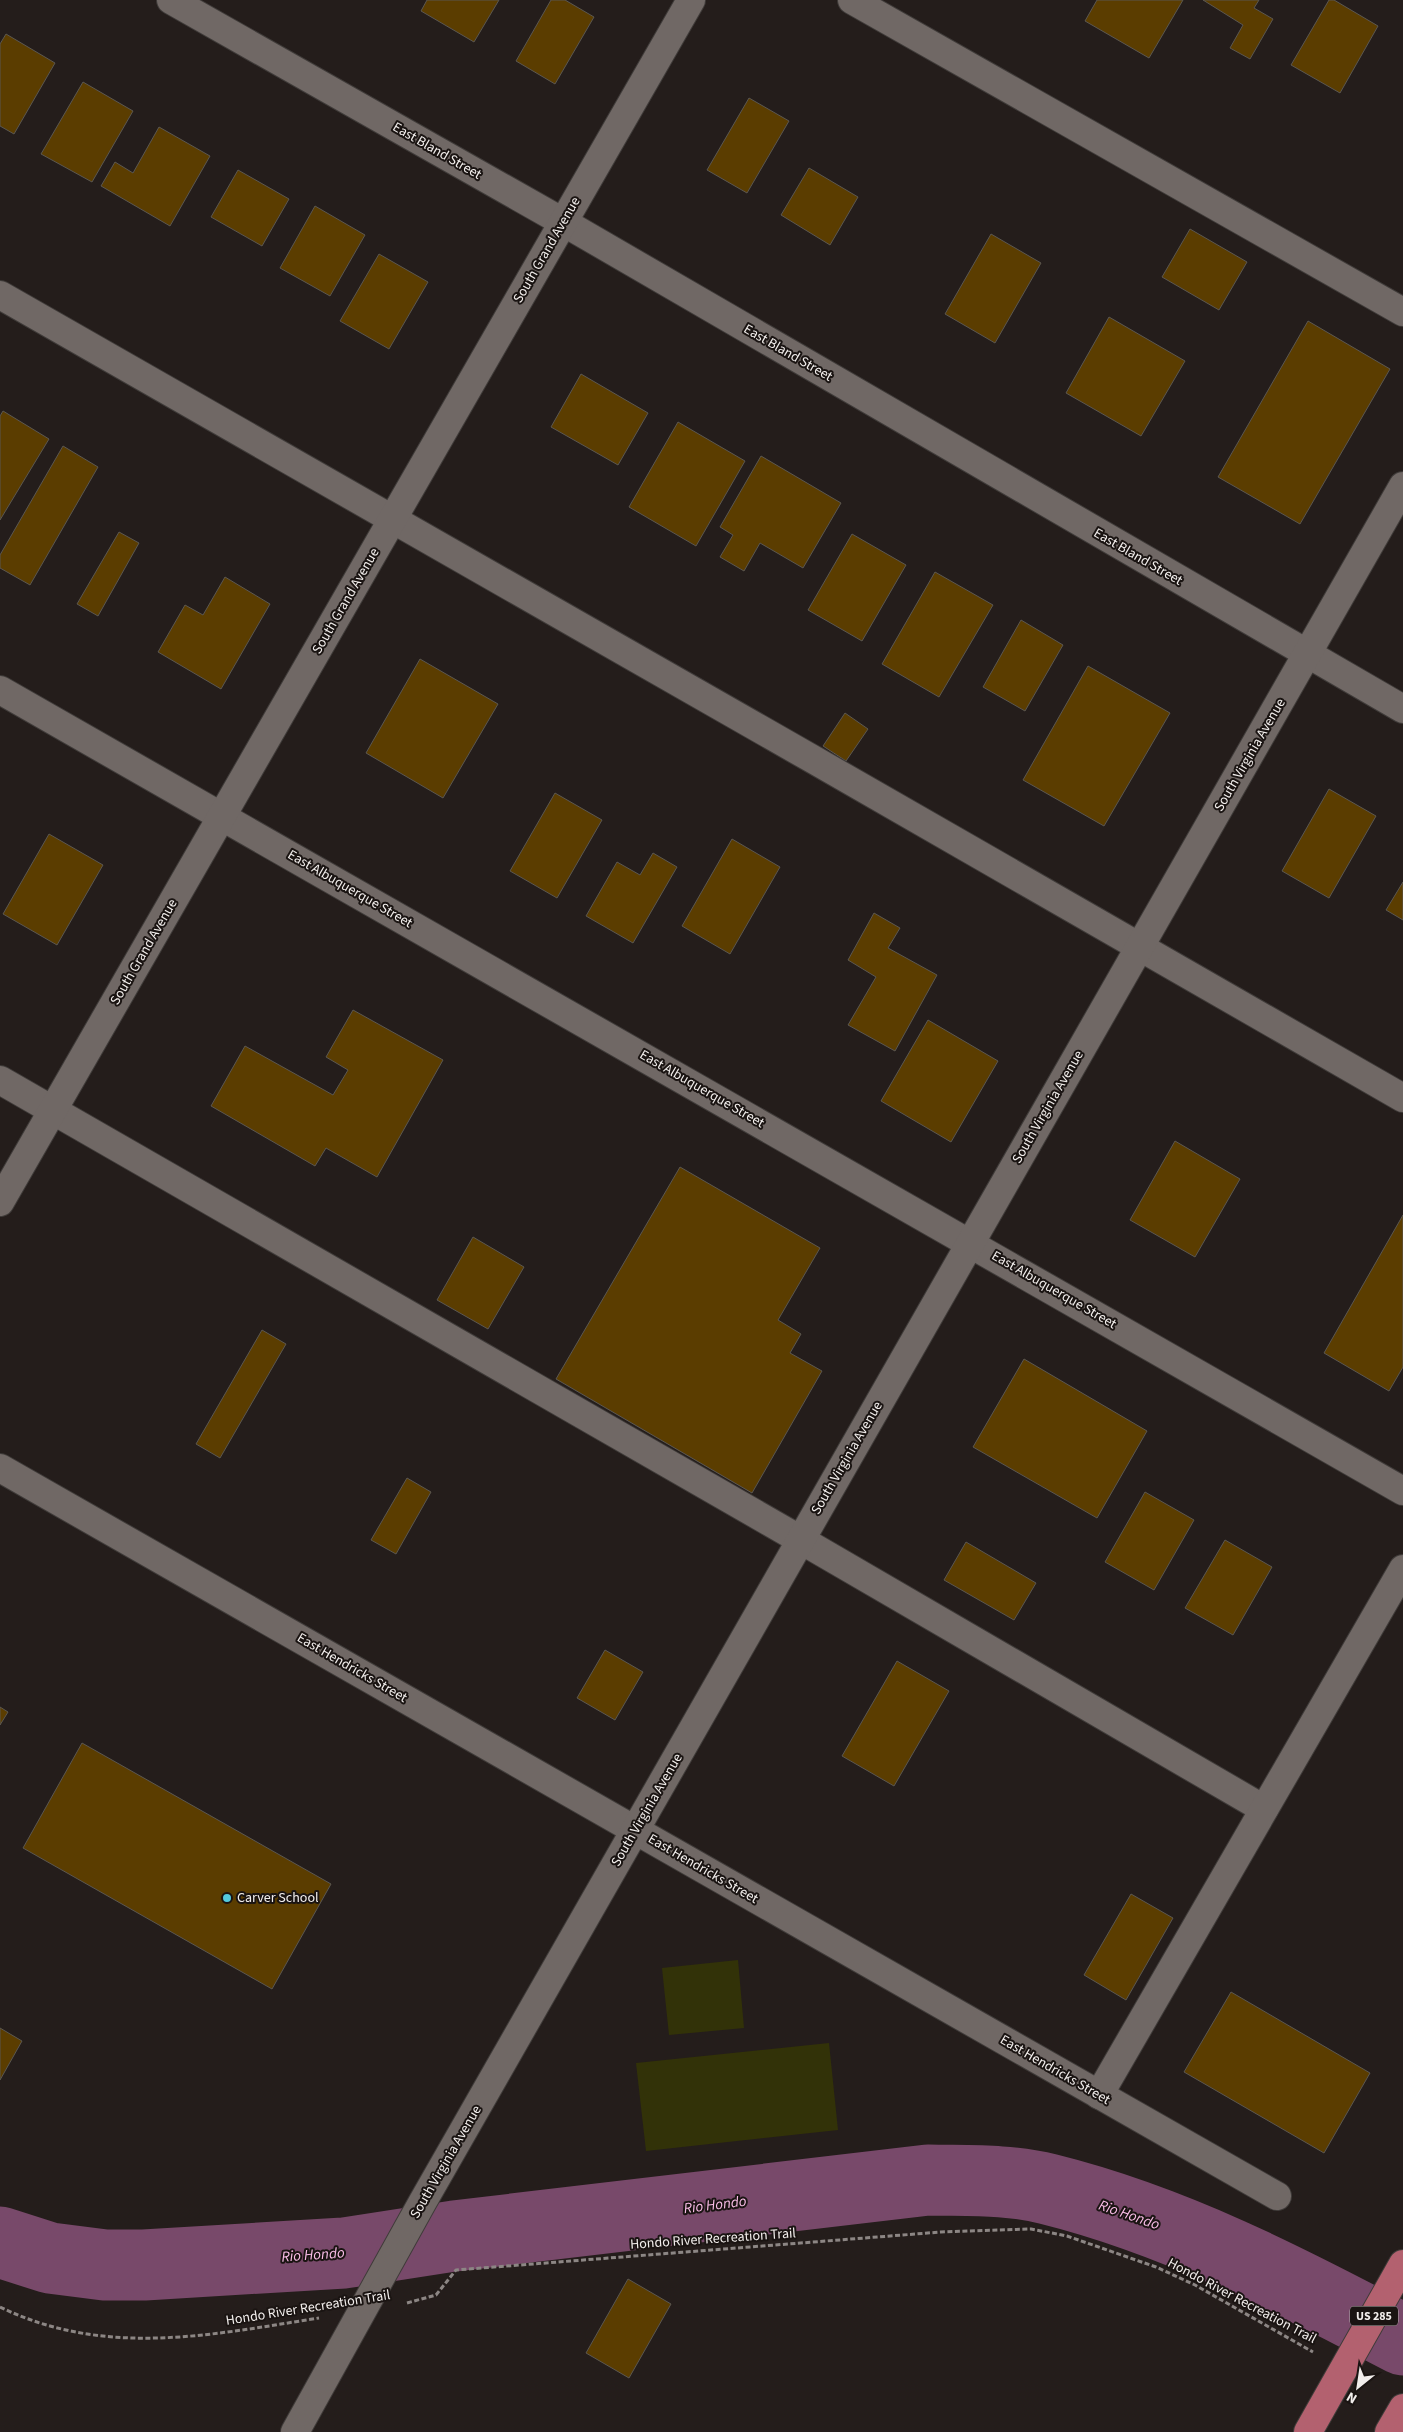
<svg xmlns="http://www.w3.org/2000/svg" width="1403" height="2432" viewBox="0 0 1403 2432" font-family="'Source Sans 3',sans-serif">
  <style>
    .green { fill: #323208 }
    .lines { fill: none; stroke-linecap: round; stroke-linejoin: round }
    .river { stroke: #78496a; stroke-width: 71 }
    .building { fill: #5b3d00; stroke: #5b5751 }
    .minor-casing { stroke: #3f3b39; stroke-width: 30 }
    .major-casing { stroke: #3f3b39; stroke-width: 30 }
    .path { stroke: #8c8684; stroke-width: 3; stroke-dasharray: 5 2.5; stroke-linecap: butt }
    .minor { stroke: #706865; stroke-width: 28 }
    .major { stroke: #b3616f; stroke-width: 28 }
    .poi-dot { fill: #54cadd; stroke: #1a1412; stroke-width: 2 }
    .labels { text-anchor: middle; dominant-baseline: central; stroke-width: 4; stroke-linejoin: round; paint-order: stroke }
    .shield { fill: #1a1412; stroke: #b1adab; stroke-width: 1 }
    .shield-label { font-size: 12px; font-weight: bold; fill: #f2eeec }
    .street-label { font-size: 14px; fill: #f2eeec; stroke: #1a1412 }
    .poi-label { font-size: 14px; fill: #f2eeec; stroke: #1a1412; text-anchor: start }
    .water-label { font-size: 15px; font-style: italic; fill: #fabde7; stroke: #1a1412 }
  </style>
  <rect width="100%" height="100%" fill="#241d1b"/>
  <g class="green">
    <path d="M738,1960l6,68 -75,7 -7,-67z"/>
    <path d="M829,2043l9,87 -192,21 -10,-88z"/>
  </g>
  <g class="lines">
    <path class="river" d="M0,2242l50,16 55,7h39l200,-12 110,-17 474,-56c40,1 81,-1 120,9 125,31 242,91 355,151"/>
  </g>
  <g class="building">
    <path d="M427,0h72l-25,42 -53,-31z"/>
    <path d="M551,0h14l29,17 -39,67 -39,-23z"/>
    <path d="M1097,0h86l-34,58 -64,-37z"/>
    <path d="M1203,0h56l-5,8 19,11 -23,40 -20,-11 13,-23z"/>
    <path d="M1329,0h5l44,26 -38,67 -49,-28z"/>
    <path d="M6,34l49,29 -41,71 -14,-8v-82z"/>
    <path d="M83,82l50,29 -41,71 -51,-28z"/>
    <path d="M749,98l40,23 -42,72 -40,-23z"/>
    <path d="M159,127l51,29 -40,70 -69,-40 14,-24 18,11z"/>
    <path d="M809,168l49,29 -28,48 -49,-30z"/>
    <path d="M238,170l51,29 -27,47 -51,-29z"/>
    <path d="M315,206l50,29 -35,61 -50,-28z"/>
    <path d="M1190,229l57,33 -28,48 -57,-33z"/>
    <path d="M991,234l50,29 -46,80 -50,-29z"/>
    <path d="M379,254l49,28 -39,67 -49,-28z"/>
    <path d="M1109,317l76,44 -44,75 -75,-43z"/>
    <path d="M1308,321l82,48 -90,155 -82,-47z"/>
    <path d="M581,374l67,39 -30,52 -67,-38z"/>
    <path d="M3,411l46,28 -49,81v-104z"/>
    <path d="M678,422l67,39 -49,85 -67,-39z"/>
    <path d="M63,446l35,21 -68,118 -30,-17v-13z"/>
    <path d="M761,456l80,47 -38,65 -43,-25 -16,28 -24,-14 13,-22 -13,-8z"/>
    <path d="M119,532l20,11 -41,73 -21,-12z"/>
    <path d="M852,534l54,31 -44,76 -54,-31z"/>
    <path d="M935,572l58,33 -54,92 -57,-33z"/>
    <path d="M225,577l45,27 -49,85 -63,-37 27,-47 18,10z"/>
    <path d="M1021,620l42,25 -38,66 -42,-24z"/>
    <path d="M420,659l78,45 -55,94 -77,-45z"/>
    <path d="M1088,666l82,47 -66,113 -81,-46z"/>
    <path d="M845,713l23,16 -22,32 -23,-15z"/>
    <path d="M1329,789l47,27 -47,82 -47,-27z"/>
    <path d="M555,793l47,27 -45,78 -47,-27z"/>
    <path d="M49,834l54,31 -46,80 -54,-31z"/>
    <path d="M732,839l48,28 -50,87 -48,-28z"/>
    <path d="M653,853l24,14 -44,76 -47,-27 31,-54 23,13z"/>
    <path d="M1403,882v38l-17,-10z"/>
    <path d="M874,913l26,15 -12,20 49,27 -42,76 -47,-26 28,-48 -28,-17z"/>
    <path d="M353,1010l90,50 -66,117 -51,-29 -11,18 -104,-60 34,-60 88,49 15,-25 -22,-13z"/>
    <path d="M928,1020l70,41 -47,81 -70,-41z"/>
    <path d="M1175,1141l65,38 -45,78 -65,-37z"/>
    <path d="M680,1167l140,81 -42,72 23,14 -11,19 32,18 -70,122 -196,-114z"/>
    <path d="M1403,1215v152l-14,24 -65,-38z"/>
    <path d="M473,1237l51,30 -36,62 -51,-29z"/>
    <path d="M262,1330l24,14 -66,114 -24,-14z"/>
    <path d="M1024,1359l123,72 -50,87 -124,-71z"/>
    <path d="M407,1478l24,14 -35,62 -25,-14z"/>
    <path d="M1145,1492l49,28 -40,70 -49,-28z"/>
    <path d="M1225,1540l47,27 -39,68 -48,-27z"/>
    <path d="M966,1542l70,41 -22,37 -70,-40z"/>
    <path d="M605,1650l38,22 -28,48 -38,-22z"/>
    <path d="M897,1661l52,30 -55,95 -52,-30z"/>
    <path d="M0,1707l8,5 -8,13z"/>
    <path d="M82,1743l249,141 -59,105 -249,-141z"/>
    <path d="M1131,1894l42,24 -47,82 -42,-25z"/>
    <path d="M1231,1992l139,81 -46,80 -140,-81z"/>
    <path d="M0,2028l22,13 -22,39z"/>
    <path d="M628,2279l43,25 -42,74 -43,-25z"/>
  </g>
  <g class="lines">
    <defs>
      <g id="minor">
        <path d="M171,0l392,222 840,487"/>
        <path d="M852,0l551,312"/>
        <path d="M0,295c467,270 937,532 1403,803"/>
        <path d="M0,690l1403,801"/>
        <path d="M0,1080l801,460 463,269"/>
        <path d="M0,1202l691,-1202"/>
        <path d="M0,1468l1277,728"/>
        <path d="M1099,2095l304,-526"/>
        <path d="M295,2432l127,-229 981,-1717"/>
      </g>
      <g id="major">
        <path d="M1308,2432l95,-168"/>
        <path d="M1389,2432l14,-24"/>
      </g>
    </defs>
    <use href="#minor" class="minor-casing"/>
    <use href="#major" class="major-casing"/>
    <g class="path">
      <path d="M407,2303l29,-8 20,-25 485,-38 90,-3 36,7 89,31 39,18 118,67"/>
      <path d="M0,2307c105,51 210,28 319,11"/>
    </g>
    <use href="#minor" class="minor"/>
    <use href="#major" class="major"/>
  </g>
  <circle class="poi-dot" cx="227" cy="1898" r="5"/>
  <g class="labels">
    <rect class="shield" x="1350" y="2306.5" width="48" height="19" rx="4"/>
    <g class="shield-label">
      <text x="1374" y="2316">US 285</text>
    </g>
    <g class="street-label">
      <text transform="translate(437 151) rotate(30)">East Bland Street</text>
      <text transform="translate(547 250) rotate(-60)">South Grand Avenue</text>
      <text transform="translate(788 353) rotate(30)">East Bland Street</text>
      <text transform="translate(1138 557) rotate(30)">East Bland Street</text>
      <text transform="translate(346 601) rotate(-60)">South Grand Avenue</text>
      <text transform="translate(1250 755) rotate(-60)">South Virginia Avenue</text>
      <text transform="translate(350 889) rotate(30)">East Albuquerque Street</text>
      <text transform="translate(144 952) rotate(-60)">South Grand Avenue</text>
      <text transform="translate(702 1089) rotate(30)">East Albuquerque Street</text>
      <text transform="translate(1048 1107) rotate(-60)">South Virginia Avenue</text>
      <text transform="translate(1054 1290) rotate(30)">East Albuquerque Street</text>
      <text transform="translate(847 1458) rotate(-60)">South Virginia Avenue</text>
      <text transform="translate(352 1668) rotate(30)">East Hendricks Street</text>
      <text transform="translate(647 1810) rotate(-60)">South Virginia Avenue</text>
      <text transform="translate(703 1869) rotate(30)">East Hendricks Street</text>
      <text transform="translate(1055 2070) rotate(30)">East Hendricks Street</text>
      <text transform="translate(446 2162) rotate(-60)">South Virginia Avenue</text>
      <text transform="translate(713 2239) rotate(-4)">Hondo River Recreation Trail</text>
      <text transform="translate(1242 2301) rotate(28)">Hondo River Recreation Trail</text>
      <text transform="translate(308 2308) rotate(-9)">Hondo River Recreation Trail</text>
    </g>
    <g class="poi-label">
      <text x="237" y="1898">Carver School</text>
    </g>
    <g class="water-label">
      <text transform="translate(715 2205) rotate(-7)">Rio Hondo</text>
      <text transform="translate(1129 2215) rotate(19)">Rio Hondo</text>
      <text transform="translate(313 2255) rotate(-4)">Rio Hondo</text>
    </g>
  </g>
  <g transform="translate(1358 2387) rotate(210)" stroke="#1a1412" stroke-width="4" paint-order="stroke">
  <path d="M0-4L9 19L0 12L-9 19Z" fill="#f2eeec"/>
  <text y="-8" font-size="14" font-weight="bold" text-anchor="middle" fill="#f2eeec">N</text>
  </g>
</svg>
